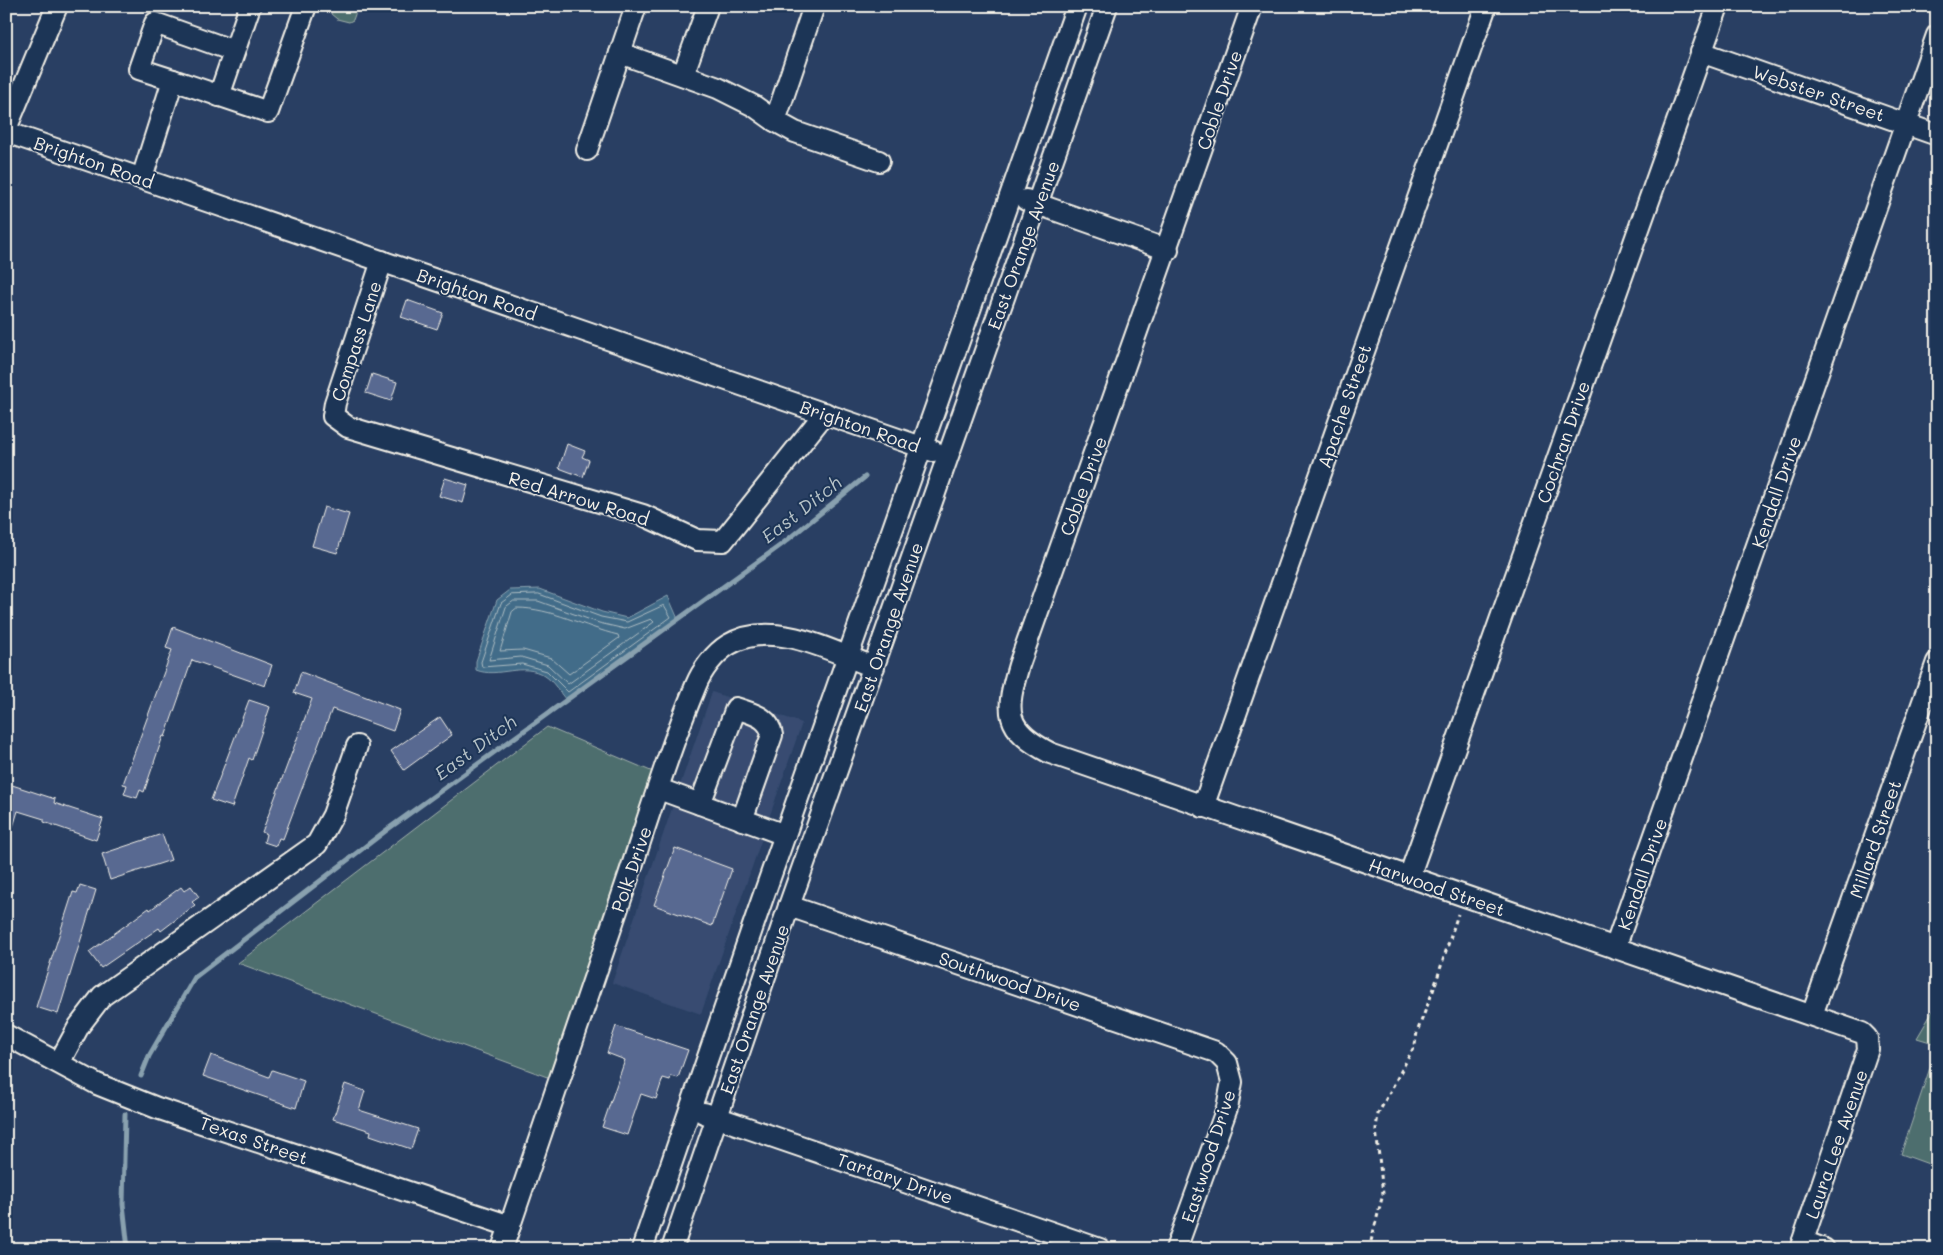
<svg xmlns="http://www.w3.org/2000/svg" width="1943" height="1255" viewBox="0 0 1943 1255" font-family="Mali,sans-serif">
  <style>
    .built { fill: #374c71 }
    .green { fill: #4e6e6e; stroke: #a1b0ab }
    .water { fill: #426c89; stroke: #89a1af }
    .lines { fill: none; stroke-linecap: round; stroke-linejoin: round }
    .shore { stroke: #adbcc2; stroke-width: 1 }
    .stream { stroke: #89a1af; stroke-width: 5 }
    .building { fill: #596991; stroke: #f4f1e8 }
    .minor-casing { stroke: #f4f1e8; stroke-width: 24 }
    .path { stroke: #f4f1e8; stroke-width: 3; stroke-dasharray: 4 4; stroke-linecap: butt }
    .minor { stroke: #1d3557; stroke-width: 20 }
    .labels { text-anchor: middle; dominant-baseline: central; stroke-width: 4; stroke-linejoin: round; paint-order: stroke }
    .street-label { font-size: 18px; fill: #f4f1e8; stroke: #1d3557 }
    .water-label { font-size: 19px; font-style: italic; fill: #b6c2c7; stroke: #1d3557 }
  </style>
  <rect width="100%" height="100%" fill="#293f63"/>
  <filter id="ink" filterUnits="userSpaceOnUse"><feTurbulence type="fractalNoise" baseFrequency=".02" numOctaves="2"/><feDisplacementMap in="SourceGraphic" scale="10" xChannelSelector="R" yChannelSelector="G"/><feConvolveMatrix kernelMatrix="1 2 1 2 8 2 1 2 1" color-interpolation-filters="sRGB"/></filter>
  <g filter="url(#ink)">
    <path class="built" d="M712,692l90,31 -101,291 -89,-31z"/>
    <g class="green">
      <path d="M333,6h25l-5,14 -4,2 -12,-3 -6,-5z"/>
      <path d="M547,727l106,45 -103,306 -312,-115z"/>
      <path d="M1937,1004v40l-20,-6z"/>
      <path d="M1937,1047v120l-36,-13z"/>
    </g>
    <path class="water" d="M540,589l62,23 25,6 41,-22 10,23 -112,81c-6,-7 -13,-19 -21,-24 -22,-15 -47,3 -69,-6v-9l21,-61 13,-10z"/>
    <g class="lines">
      <g class="shore">
        <path d="M539,594l62,23 26,5 37,-17 7,12 -103,75 -21,-21 -25,-7 -40,3 -1,-5 20,-59 11,-8z"/>
        <path d="M514,601h24l61,22 26,6 26,-10 3,3 -86,62 -20,-19 -27,-8 -32,3 17,-53z"/>
        <path d="M517,608c35,0 67,19 101,27l1,3 -50,36 -18,-16 -28,-8 -23,1 12,-39z"/>
      </g>
      <g class="stream">
        <path d="M141,1076l8,-20 46,-79 193,-148 393,-284 84,-68"/>
        <path d="M125,1114l-2,90 5,45"/>
      </g>
    </g>
    <g class="building">
      <path d="M407,300l36,13 -6,16 -36,-12z"/>
      <path d="M372,374l25,8 -6,19 -25,-8z"/>
      <path d="M567,444l18,7 -3,6 7,3 -6,17 -24,-9z"/>
      <path d="M445,478l23,7 -5,18 -24,-7z"/>
      <path d="M324,507l25,7 -12,39 -25,-7z"/>
      <path d="M173,627l99,38 -7,21 -73,-26 -27,77 -2,-1 -19,56 -4,-2 -3,8 -13,-4 3,-9 -4,-1 49,-134 -6,-2z"/>
      <path d="M301,672l99,38 -7,21 -61,-22 -49,130 -4,-1 -3,8 -12,-4 2,-8 -4,-2 50,-133 -18,-6z"/>
      <path d="M249,700l21,7 -18,53 -3,-2 -17,49 -21,-7z"/>
      <path d="M440,717l12,18 -48,35 -13,-19z"/>
      <path d="M6,783l49,16 -1,4 49,16 -7,21 -52,-18v-3l-26,-8 -9,29 -3,-1z"/>
      <path d="M162,834l9,26 -61,20 -8,-26z"/>
      <path d="M675,848l57,21 -20,57 -58,-21z"/>
      <path d="M80,885l16,5 -38,124 -22,-7 37,-115 4,1z"/>
      <path d="M191,886l8,11 -7,5 3,3 -34,26 -2,-3 -58,40 -12,-16 60,-44 1,2 31,-23 3,4z"/>
      <path d="M616,1026l72,24 -10,28 -7,-2 -1,4 -7,-2 -7,21 -15,-5 -14,41 -25,-8 23,-67 -18,-7z"/>
      <path d="M211,1055l58,22 3,-7 32,11 -8,27 -93,-32z"/>
      <path d="M345,1084l20,7 -6,19 59,19 -7,20 -41,-14 1,-4 -38,-12z"/>
    </g>
    <g class="lines">
      <defs>
        <g id="minor">
          <path d="M1252,6l-233,659c-14,47 -15,64 31,88l812,280 5,5 1,11 -68,200"/>
          <path d="M1701,52l236,83"/>
          <path d="M620,53l98,35 36,18 21,15 20,11 84,29"/>
          <path d="M683,75l25,-69"/>
          <path d="M173,80l-34,-11 16,-46 79,28"/>
          <path d="M219,96l31,-90"/>
          <path d="M775,121l39,-115"/>
          <path d="M6,129l51,-123"/>
          <path d="M6,132l927,319"/>
          <path d="M587,150l49,-144"/>
          <path d="M142,178l31,-98 95,32 38,-106"/>
          <path d="M1026,200l142,50"/>
          <path d="M382,261l-47,142 -2,13 15,11 295,88 54,25 26,1 102,-128"/>
          <path d="M659,789l126,46"/>
          <path d="M700,804l36,-96c16,6 33,8 36,27l-30,85"/>
          <path d="M1203,807l283,-801"/>
          <path d="M1409,877l309,-871"/>
          <path d="M789,906l427,146 11,11 5,19 -5,26 -51,141"/>
          <path d="M1615,948l322,-913"/>
          <path d="M1812,1015l125,-353"/>
          <path d="M6,1035l91,49 60,24 353,118"/>
          <path d="M59,1063l20,-37 23,-30 215,-152 16,-29 24,-69"/>
          <path d="M704,1113l396,136"/>
          <path d="M1803,1241l21,8"/>
          <path d="M502,1249c41,-120 81,-239 122,-359 23,-68 44,-138 72,-205 6,-15 19,-32 32,-40 45,-27 102,6 146,22"/>
          <path d="M642,1249l120,-349 315,-894"/>
          <path d="M672,1249l117,-343 318,-900"/>
        </g>
      </defs>
      <use href="#minor" class="minor-casing"/>
      <path class="path" d="M1369,1249l14,-55 -7,-65 2,-15 37,-69 2,-13 16,-41 25,-77"/>
      <use href="#minor" class="minor"/>
    </g>
  </g>
  <g class="labels">
    <g class="street-label">
      <text transform="translate(1819 93) rotate(19)">Webster Street</text>
      <text transform="translate(1219 100) rotate(-71)">Coble Drive</text>
      <text transform="translate(94 162) rotate(19)">Brighton Road</text>
      <text transform="translate(1023 245) rotate(-70)">East Orange Avenue</text>
      <text transform="translate(477 294) rotate(19)">Brighton Road</text>
      <text transform="translate(356 341) rotate(-72)">Compass Lane</text>
      <text transform="translate(1344 406) rotate(-71)">Apache Street</text>
      <text transform="translate(860 426) rotate(19)">Brighton Road</text>
      <text transform="translate(1563 442) rotate(-71)">Cochran Drive</text>
      <text transform="translate(1083 486) rotate(-70)">Coble Drive</text>
      <text transform="translate(1776 492) rotate(-71)">Kendall Drive</text>
      <text transform="translate(579 498) rotate(17)">Red Arrow Road</text>
      <text transform="translate(888 627) rotate(-71)">East Orange Avenue</text>
      <text transform="translate(1875 839) rotate(-71)">Millard Street</text>
      <text transform="translate(631 869) rotate(-71)">Polk Drive</text>
      <text transform="translate(1642 874) rotate(-71)">Kendall Drive</text>
      <text transform="translate(1437 887) rotate(19)">Harwood Street</text>
      <text transform="translate(1010 981) rotate(19)">Southwood Drive</text>
      <text transform="translate(754 1009) rotate(-71)">East Orange Avenue</text>
      <text transform="translate(254 1140) rotate(19)">Texas Street</text>
      <text transform="translate(1836 1144) rotate(-71)">Laura Lee Avenue</text>
      <text transform="translate(1208 1156) rotate(-72)">Eastwood Drive</text>
      <text transform="translate(895 1178) rotate(19)">Tartary Drive</text>
    </g>
    <g class="water-label">
      <text transform="translate(801 509) rotate(-38)">East Ditch</text>
      <text transform="translate(475 747) rotate(-36)">East Ditch</text>
    </g>
  </g>
  <rect width="1943" height="1255" fill="none" stroke="#1d3557" stroke-width="25"/>
  <rect x="12" y="12" width="1918" height="1230" fill="none" stroke="#f4f1e8" stroke-width="2" filter="url(#ink)"/>
</svg>
